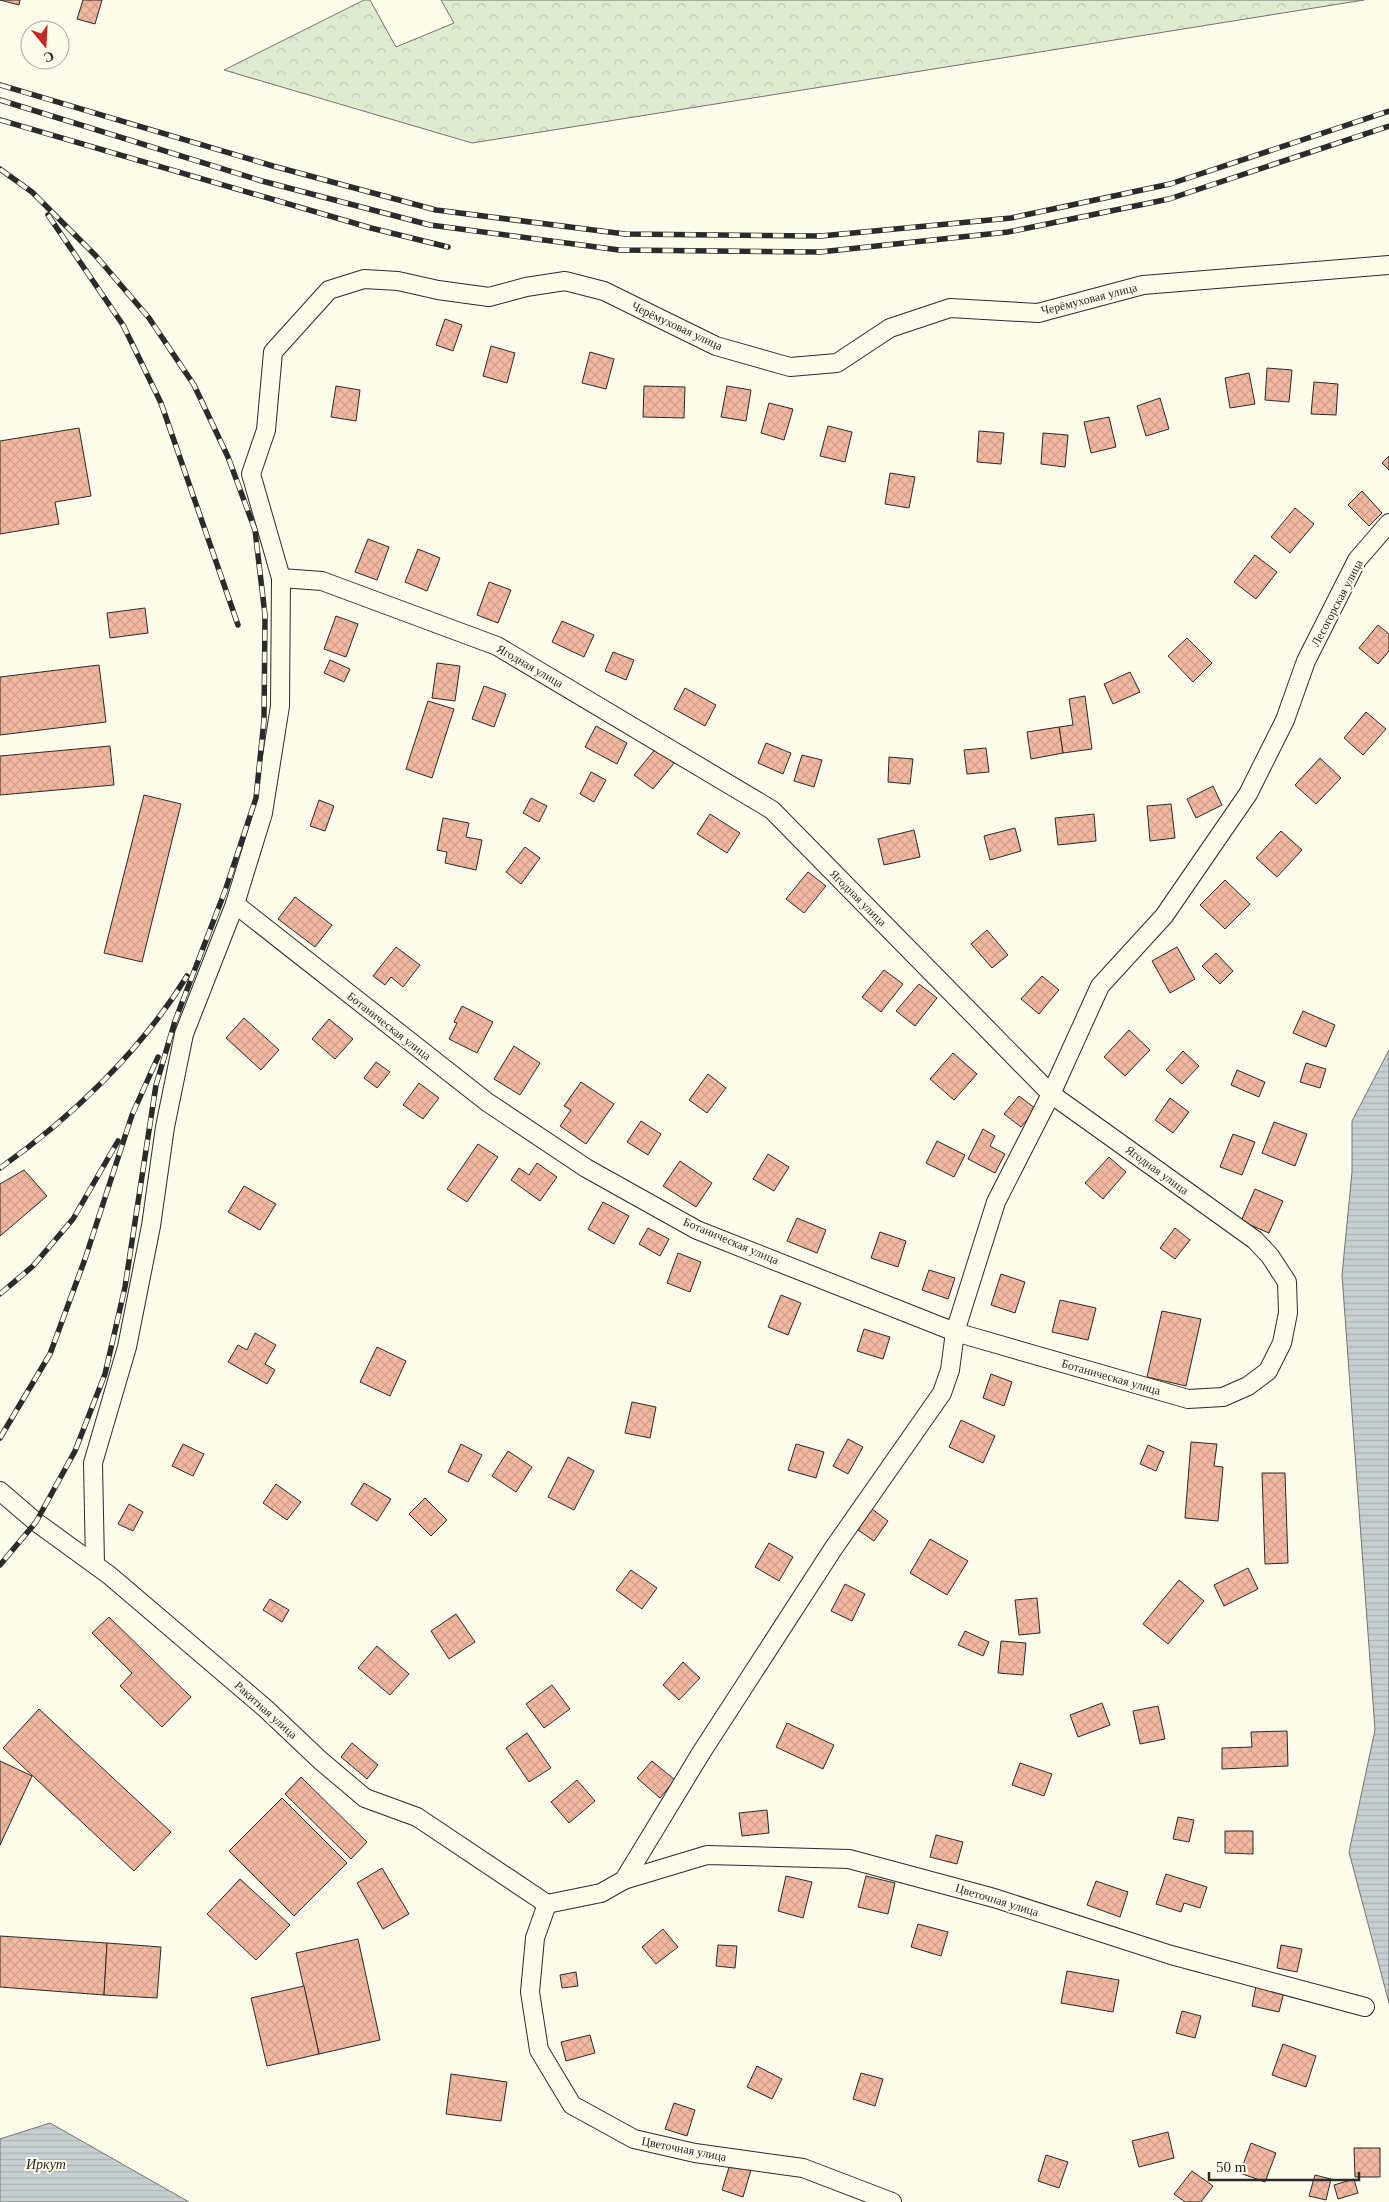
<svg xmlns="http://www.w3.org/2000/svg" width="1389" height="2202" viewBox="0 0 1389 2202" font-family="Georgia,serif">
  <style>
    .forest { fill: url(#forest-crowns); stroke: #74746e }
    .water { fill: url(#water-rules); stroke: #74746e }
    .building { fill: url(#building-cross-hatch); stroke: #2b2b2b }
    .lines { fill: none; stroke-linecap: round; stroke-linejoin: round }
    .street-casing { stroke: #2b2b2b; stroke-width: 20 }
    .street { stroke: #fdfbea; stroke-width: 18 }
    .rail-casing { stroke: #2b2b2b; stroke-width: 5.5 }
    .rail { stroke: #fdfbea; stroke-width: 4; stroke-dasharray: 11; stroke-linecap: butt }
    .labels { text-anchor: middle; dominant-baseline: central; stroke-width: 4; stroke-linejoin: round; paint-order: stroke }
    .street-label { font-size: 12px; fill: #2b2b2b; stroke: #fdfbea }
    .water-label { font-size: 14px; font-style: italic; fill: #2b2b2b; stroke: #fdfbea }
  </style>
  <defs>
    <pattern id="forest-crowns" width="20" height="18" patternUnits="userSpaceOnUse" patternTransform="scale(1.25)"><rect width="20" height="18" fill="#deebd1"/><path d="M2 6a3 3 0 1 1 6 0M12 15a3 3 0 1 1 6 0" fill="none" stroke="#bfcab4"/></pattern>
    <pattern id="water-rules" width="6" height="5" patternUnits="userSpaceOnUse" patternTransform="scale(1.25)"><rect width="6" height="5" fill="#c7d0d0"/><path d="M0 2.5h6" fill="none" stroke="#abb3b3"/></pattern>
    <pattern id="building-cross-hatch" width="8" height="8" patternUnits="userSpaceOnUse" patternTransform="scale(1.25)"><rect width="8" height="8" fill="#f2b8a0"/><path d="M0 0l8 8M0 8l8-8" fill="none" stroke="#d09e8a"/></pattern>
  </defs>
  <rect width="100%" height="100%" fill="#fdfbea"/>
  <path class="forest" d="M364,0h6l26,47 58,-24 -13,-23h923l-892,143 -248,-73z"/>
  <g class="water">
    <path d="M1389,1050v953l-40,-151 26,-122 -33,-455 10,-103v-51z"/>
    <path d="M50,2123l139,79h-189v-63z"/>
  </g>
  <g class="building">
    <path d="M0,0h20l-1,5z"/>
    <path d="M83,0h19l-7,24 -18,-5z"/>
    <path d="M445,319l17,6 -9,26 -17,-6z"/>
    <path d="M491,346l24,7 -8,30 -24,-7z"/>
    <path d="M590,352l24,7 -8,30 -24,-6z"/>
    <path d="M1267,368l25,2 -3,32 -24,-2z"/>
    <path d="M1249,373l6,31 -25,4 -5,-30z"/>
    <path d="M1314,382l24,2 -2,31 -25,-1z"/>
    <path d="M336,386l24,4 -4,31 -25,-4z"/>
    <path d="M644,386l41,1 -1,31 -41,-1z"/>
    <path d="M727,386l24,4 -5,31 -25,-4z"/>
    <path d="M1160,398l9,31 -23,7 -9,-30z"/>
    <path d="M769,403l24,6 -9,31 -23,-7z"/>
    <path d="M1109,417l7,30 -25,6 -7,-31z"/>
    <path d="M828,426l24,6 -7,30 -25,-6z"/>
    <path d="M79,428l12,68 -36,6 4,22 -59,10v-93z"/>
    <path d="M979,431l25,2 -3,31 -24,-2z"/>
    <path d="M1043,433l25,2 -3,32 -24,-3z"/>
    <path d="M1389,456v14l-7,-7z"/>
    <path d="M890,473l25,4 -6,31 -24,-4z"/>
    <path d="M1362,491l20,22 -13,13 -21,-21z"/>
    <path d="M1295,508l19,16 -24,29 -19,-16z"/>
    <path d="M368,539l21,8 -12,33 -22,-8z"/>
    <path d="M418,549l22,9 -13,33 -22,-9z"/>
    <path d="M1255,555l22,17 -21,27 -22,-17z"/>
    <path d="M489,582l22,8 -13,33 -21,-8z"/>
    <path d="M145,608l3,25 -38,5 -3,-25z"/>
    <path d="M336,616l22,8 -12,33 -22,-8z"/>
    <path d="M562,621l32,14 -10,22 -32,-15z"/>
    <path d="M1378,625l11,9v17l-11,13 -19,-16z"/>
    <path d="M1187,638l25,25 -19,19 -25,-26z"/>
    <path d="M613,652l21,8 -8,20 -21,-9z"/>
    <path d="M330,660l20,9 -6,13 -20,-9z"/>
    <path d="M437,663l23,3 -5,35 -23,-3z"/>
    <path d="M99,665l7,57 -106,13v-58z"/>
    <path d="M1130,672l10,20 -27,12 -9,-20z"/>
    <path d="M484,686l22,8 -12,33 -22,-8z"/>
    <path d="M685,688l31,17 -11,21 -31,-17z"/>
    <path d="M1085,696l7,53 -29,4 -4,-26 14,-2 -4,-26z"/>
    <path d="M428,701l26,8 -22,69 -26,-9z"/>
    <path d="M1366,712l20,17 -23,26 -19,-17z"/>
    <path d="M596,726l31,17 -10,21 -32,-17z"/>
    <path d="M1059,727l4,26 -32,6 -4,-27z"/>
    <path d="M766,743l25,10 -8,21 -25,-11z"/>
    <path d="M110,746l4,39 -114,10v-39z"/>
    <path d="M657,747l18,15 -22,27 -19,-14z"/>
    <path d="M986,748l3,24 -22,2 -3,-24z"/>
    <path d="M802,755l20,5 -8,27 -20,-6z"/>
    <path d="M889,757l24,2 -3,25 -22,-2z"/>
    <path d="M1320,758l21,20 -25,26 -21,-19z"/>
    <path d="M591,772l15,8 -12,22 -14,-8z"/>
    <path d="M1213,786l9,19 -26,13 -9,-19z"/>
    <path d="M144,795l37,9 -39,158 -38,-9z"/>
    <path d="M531,798l16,8 -8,16 -16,-9z"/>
    <path d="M319,800l15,6 -9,25 -15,-5z"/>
    <path d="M1171,804l4,34 -25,3 -3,-35z"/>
    <path d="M710,814l30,19 -13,20 -30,-19z"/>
    <path d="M1094,814l2,27 -38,4 -3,-27z"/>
    <path d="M443,818l26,5 -3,14 16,3 -6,30 -31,-7 2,-11 -10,-2z"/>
    <path d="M1015,828l6,23 -31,9 -6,-24z"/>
    <path d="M914,830l6,27 -36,8 -6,-26z"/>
    <path d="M1281,831l21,19 -25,27 -21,-19z"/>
    <path d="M525,847l15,11 -19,26 -15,-12z"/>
    <path d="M808,872l18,14 -22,27 -18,-14z"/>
    <path d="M1225,880l25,24 -25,25 -25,-24z"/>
    <path d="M295,897l37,28 -17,22 -37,-28z"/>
    <path d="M987,930l21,25 -16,13 -21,-24z"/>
    <path d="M396,947l24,18 -17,22 -12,-10 -6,8 -12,-9z"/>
    <path d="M1177,947l18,32 -25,14 -18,-32z"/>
    <path d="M1216,953l17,18 -13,13 -18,-18z"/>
    <path d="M884,970l19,14 -22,28 -19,-15z"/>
    <path d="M1042,976l17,14 -20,24 -18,-15z"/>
    <path d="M919,984l18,14 -22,28 -19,-15z"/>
    <path d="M462,1006l31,16 -16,31 -28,-14 8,-16 -3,-1z"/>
    <path d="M1303,1011l32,14 -9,22 -33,-14z"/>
    <path d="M244,1018l35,32 -18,20 -35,-32z"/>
    <path d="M329,1019l24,20 -18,20 -23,-20z"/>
    <path d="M1129,1030l21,20 -25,26 -21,-19z"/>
    <path d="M514,1046l26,17 -20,32 -26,-16z"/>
    <path d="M1183,1051l16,15 -17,18 -16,-14z"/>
    <path d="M953,1053l24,21 -23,26 -24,-21z"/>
    <path d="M376,1062l14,10 -13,16 -13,-10z"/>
    <path d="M1306,1063l20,6 -6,19 -20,-6z"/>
    <path d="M1237,1070l28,12 -6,15 -28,-12z"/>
    <path d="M708,1074l18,14 -19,25 -18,-13z"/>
    <path d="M581,1082l33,22 -28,40 -26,-18 11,-16 -7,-4z"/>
    <path d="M419,1083l20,15 -16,21 -20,-14z"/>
    <path d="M1019,1096l17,13 -15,18 -17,-13z"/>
    <path d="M1170,1098l19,14 -16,21 -18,-13z"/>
    <path d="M641,1121l20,13 -13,21 -21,-13z"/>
    <path d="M1274,1122l33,12 -12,32 -33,-13z"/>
    <path d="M983,1129l12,7 -5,10 15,8 -10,19 -27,-14z"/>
    <path d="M1233,1134l22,8 -13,33 -22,-8z"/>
    <path d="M937,1141l28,14 -11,22 -28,-14z"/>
    <path d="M478,1144l20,13 -31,45 -20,-13z"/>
    <path d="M768,1154l21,13 -15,24 -21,-12z"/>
    <path d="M1109,1157l17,15 -23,27 -18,-16z"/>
    <path d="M680,1161l32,22 -16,24 -33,-21z"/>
    <path d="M537,1163l20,14 -17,24 -29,-21 8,-12 10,7z"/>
    <path d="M24,1170l23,26 -47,40v-52z"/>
    <path d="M244,1186l32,18 -16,26 -32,-18z"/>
    <path d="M1255,1189l28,12 -14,32 -28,-12z"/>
    <path d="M603,1202l26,14 -15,28 -26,-15z"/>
    <path d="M797,1218l29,12 -9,23 -30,-12z"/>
    <path d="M648,1228l21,11 -9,17 -21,-12z"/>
    <path d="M1175,1228l15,12 -15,19 -15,-11z"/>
    <path d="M880,1232l26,9 -8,26 -27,-9z"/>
    <path d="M678,1253l23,9 -11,30 -23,-9z"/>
    <path d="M929,1270l26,8 -7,21 -26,-9z"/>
    <path d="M1001,1274l24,8 -10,31 -24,-8z"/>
    <path d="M781,1295l20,8 -13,32 -20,-8z"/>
    <path d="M1060,1300l36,8 -8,32 -36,-8z"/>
    <path d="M1162,1311l39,8 -15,67 -39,-9z"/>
    <path d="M864,1329l26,8 -7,22 -26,-8z"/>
    <path d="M255,1333l21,12 -11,19 10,6 -8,14 -39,-22 10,-17 9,5z"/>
    <path d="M377,1347l29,14 -16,35 -30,-14z"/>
    <path d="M991,1374l21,8 -8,24 -21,-8z"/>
    <path d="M632,1402l24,5 -6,31 -25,-5z"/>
    <path d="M961,1420l34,16 -12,27 -34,-16z"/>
    <path d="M848,1439l15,8 -15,27 -15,-8z"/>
    <path d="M1191,1442l26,2 -3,22 9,1 -5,54 -33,-3z"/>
    <path d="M183,1444l21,10 -11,22 -21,-10z"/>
    <path d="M461,1444l21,11 -14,27 -20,-10z"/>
    <path d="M796,1444l28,8 -8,26 -28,-8z"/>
    <path d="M1148,1445l16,7 -8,19 -16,-7z"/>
    <path d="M508,1451l24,16 -16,25 -24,-16z"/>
    <path d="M568,1457l26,14 -20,39 -26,-13z"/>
    <path d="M1262,1473h23l3,90 -23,1z"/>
    <path d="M364,1483l27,16 -14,22 -26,-17z"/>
    <path d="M276,1484l25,18 -14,18 -24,-17z"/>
    <path d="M425,1498l22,22 -16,16 -22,-22z"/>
    <path d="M129,1504l14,8 -10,19 -15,-7z"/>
    <path d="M872,1509l16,12 -14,20 -16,-11z"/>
    <path d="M930,1539l38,22 -21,34 -37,-22z"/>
    <path d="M769,1543l24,14 -14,24 -24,-14z"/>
    <path d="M1248,1568l10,21 -34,17 -10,-21z"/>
    <path d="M631,1570l26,18 -15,21 -26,-19z"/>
    <path d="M1179,1580l25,21 -36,43 -25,-20z"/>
    <path d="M845,1584l20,10 -13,27 -21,-10z"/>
    <path d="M1037,1598l3,35 -21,2 -4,-35z"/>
    <path d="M270,1599l19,11 -7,12 -19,-12z"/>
    <path d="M456,1614l19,28 -26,17 -18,-28z"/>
    <path d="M109,1617l82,80 -29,30 -42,-41 12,-13 -40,-40z"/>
    <path d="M965,1631l24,11 -6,14 -25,-11z"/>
    <path d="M1001,1641l25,2 -3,32 -25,-2z"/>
    <path d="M377,1646l32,28 -19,21 -32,-27z"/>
    <path d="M683,1662l17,16 -21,22 -16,-15z"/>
    <path d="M552,1685l18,24 -26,19 -18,-24z"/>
    <path d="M1102,1703l8,22 -32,12 -8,-22z"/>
    <path d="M1158,1706l7,33 -25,5 -7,-33z"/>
    <path d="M39,1709l132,123 -37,39 -131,-123z"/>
    <path d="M787,1723l47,22 -11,24 -47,-22z"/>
    <path d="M1287,1731l1,35 -66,3v-21l30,-1 -1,-15z"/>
    <path d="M527,1733l24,35 -22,14 -23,-34z"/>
    <path d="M352,1743l26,22 -11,14 -26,-22z"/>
    <path d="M0,1761l32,15 -32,69z"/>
    <path d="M652,1761l23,19 -15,18 -23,-20z"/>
    <path d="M1020,1763l32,11 -8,22 -32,-11z"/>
    <path d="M301,1777l66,65 -16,17 -66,-65z"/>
    <path d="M577,1780l18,21 -26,22 -18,-21z"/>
    <path d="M282,1798l65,65 -53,53 -65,-65z"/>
    <path d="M767,1810l2,23 -27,3 -3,-23z"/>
    <path d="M1178,1817l16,3 -5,22 -16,-3z"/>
    <path d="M1225,1831h28v23l-28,-1z"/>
    <path d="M936,1835l27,7 -6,22 -27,-7z"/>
    <path d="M382,1868l27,46 -26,15 -26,-46z"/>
    <path d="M1166,1874l41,13 -7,21 -16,-5 -3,9 -25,-8z"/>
    <path d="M786,1876l26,6 -9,36 -25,-7z"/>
    <path d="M866,1876l29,7 -7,31 -30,-7z"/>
    <path d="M240,1879l50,46 -34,35 -49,-46z"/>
    <path d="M1096,1881l32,11 -8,25 -33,-12z"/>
    <path d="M918,1924l30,8 -7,24 -30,-9z"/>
    <path d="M663,1929l15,18 -22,17 -14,-17z"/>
    <path d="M0,1936l107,7 -3,52 -104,-8z"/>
    <path d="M358,1939l22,101 -61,14 -23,-101z"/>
    <path d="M107,1943l54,4 -4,51 -53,-3z"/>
    <path d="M718,1945l19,1 -2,22 -19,-2z"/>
    <path d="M1281,1945l21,4 -5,23 -20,-4z"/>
    <path d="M1067,1971l52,9 -6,32 -52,-9z"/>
    <path d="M576,1972l2,14 -16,2 -2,-13z"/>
    <path d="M304,1986l15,68 -52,12 -16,-68z"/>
    <path d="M1256,1986l28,6 -5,20 -27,-6z"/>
    <path d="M1182,2011l19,5 -6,22 -19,-5z"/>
    <path d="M590,2035l5,18 -29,8 -5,-19z"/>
    <path d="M1283,2044l33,12 -10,31 -34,-12z"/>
    <path d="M757,2066l25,13 -10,20 -25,-12z"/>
    <path d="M861,2073l22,6 -8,27 -22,-7z"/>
    <path d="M451,2074l56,8 -6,39 -55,-7z"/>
    <path d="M674,2103l21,7 -8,26 -22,-7z"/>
    <path d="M1168,2132l6,26 -35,9 -7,-26z"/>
    <path d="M1251,2143l25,10 -11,29 -25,-9z"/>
    <path d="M1354,2148h26v29h-25z"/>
    <path d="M1046,2155l22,7 -9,26 -21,-7z"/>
    <path d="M730,2164l21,6 -8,27 -21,-7z"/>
    <path d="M1192,2171l21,15 -12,16h-16l-11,-8z"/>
    <path d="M1315,2175l16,4 -5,21 -17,-4z"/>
    <path d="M1354,2179l4,14 -20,6 -4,-14z"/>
  </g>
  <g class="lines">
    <defs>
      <g id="street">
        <path d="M235,904l252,198 99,66 111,62 258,102 233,67 35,-2 25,-11 20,-15 14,-28 6,-30 -1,-31 -17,-26 -15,-16 -204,-146 -279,-284 -275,-164 -175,-65 -41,-3"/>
        <path d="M0,1491l36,31 73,53 156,133 56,53 44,37 52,19 130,87"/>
        <path d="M95,1564l-2,-101 34,-116 24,-121 14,-99 19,-93 51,-130 28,-91 17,-107 1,-128 -30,-104 15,-44 7,-78 56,-62 35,-11 34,2 40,9 51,7 37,-10 39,-6 39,10 112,55 74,21 47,-4 53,-35 60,-20 88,5 105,-28 246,-20"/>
        <path d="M624,1880l83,-25 142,4 145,39 177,57 194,52"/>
        <path d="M547,1904l54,-11 23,-13 77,-127 132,-204 109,-156 8,-23 5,-38 41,-130 55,-108 49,-108 64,-70 84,-122 37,-74 21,-59 51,-101 32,-37"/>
        <path d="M547,1904l-12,34 -5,54 9,58 33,55 62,34 61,14 108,15 89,34"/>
      </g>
    </defs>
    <use href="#street" class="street-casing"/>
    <use href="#street" class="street"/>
    <defs>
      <g id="rail">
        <path d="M0,85l273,81 163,44 189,24 196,2 190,-18 159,-34 219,-73"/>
        <path d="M0,100l262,81 168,44 189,25 201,2 188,-20 161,-33 220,-73"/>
        <path d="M0,120l371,108 77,19"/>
        <path d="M0,169l32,23 64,64 53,62 45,67 34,72 27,73 10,85 -1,105 -8,78 -31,93 -50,130 -19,64 -31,202 -20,87 -30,77 -39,71 -36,43"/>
        <path d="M48,215l75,110 38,78 77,222"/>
        <path d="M0,1168c71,-50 141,-117 187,-192"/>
        <path d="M0,1294l33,-28 40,-47 45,-78"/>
        <path d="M0,1438l50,-84 35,-95 47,-144 26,-58"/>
      </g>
    </defs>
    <use href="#rail" class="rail-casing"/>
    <use href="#rail" class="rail"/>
  </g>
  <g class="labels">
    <g class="street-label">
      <text transform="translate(1089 299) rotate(-14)">Черёмуховая улица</text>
      <text transform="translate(677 326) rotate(25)">Черёмуховая улица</text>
      <text transform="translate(1337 603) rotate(-62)">Лесогорская улица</text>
      <text transform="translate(530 666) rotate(30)">Ягодная улица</text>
      <text transform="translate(858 898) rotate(45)">Ягодная улица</text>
      <text transform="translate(389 1026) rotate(38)">Ботаническая улица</text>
      <text transform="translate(1157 1170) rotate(36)">Ягодная улица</text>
      <text transform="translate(731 1241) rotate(23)">Ботаническая улица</text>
      <text transform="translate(1111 1377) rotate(16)">Ботаническая улица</text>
      <text transform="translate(266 1710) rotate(42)">Ракитная улица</text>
      <text transform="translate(997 1900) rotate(17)">Цветочная улица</text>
      <text transform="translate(684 2149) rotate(11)">Цветочная улица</text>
    </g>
    <g class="water-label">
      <text x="46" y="2164">Иркут</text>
    </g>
  </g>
  <g transform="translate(45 45) rotate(162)"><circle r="24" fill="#fdfbea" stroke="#a9a89e"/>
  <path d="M0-4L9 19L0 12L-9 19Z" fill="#c62828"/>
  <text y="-8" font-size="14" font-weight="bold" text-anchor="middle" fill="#2b2b2b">С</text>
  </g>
  <path d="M1209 2172v8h150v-8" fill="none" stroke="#2b2b2b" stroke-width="2.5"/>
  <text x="1216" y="2172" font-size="15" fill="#2b2b2b" stroke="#fdfbea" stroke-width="4" paint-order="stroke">50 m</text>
</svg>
